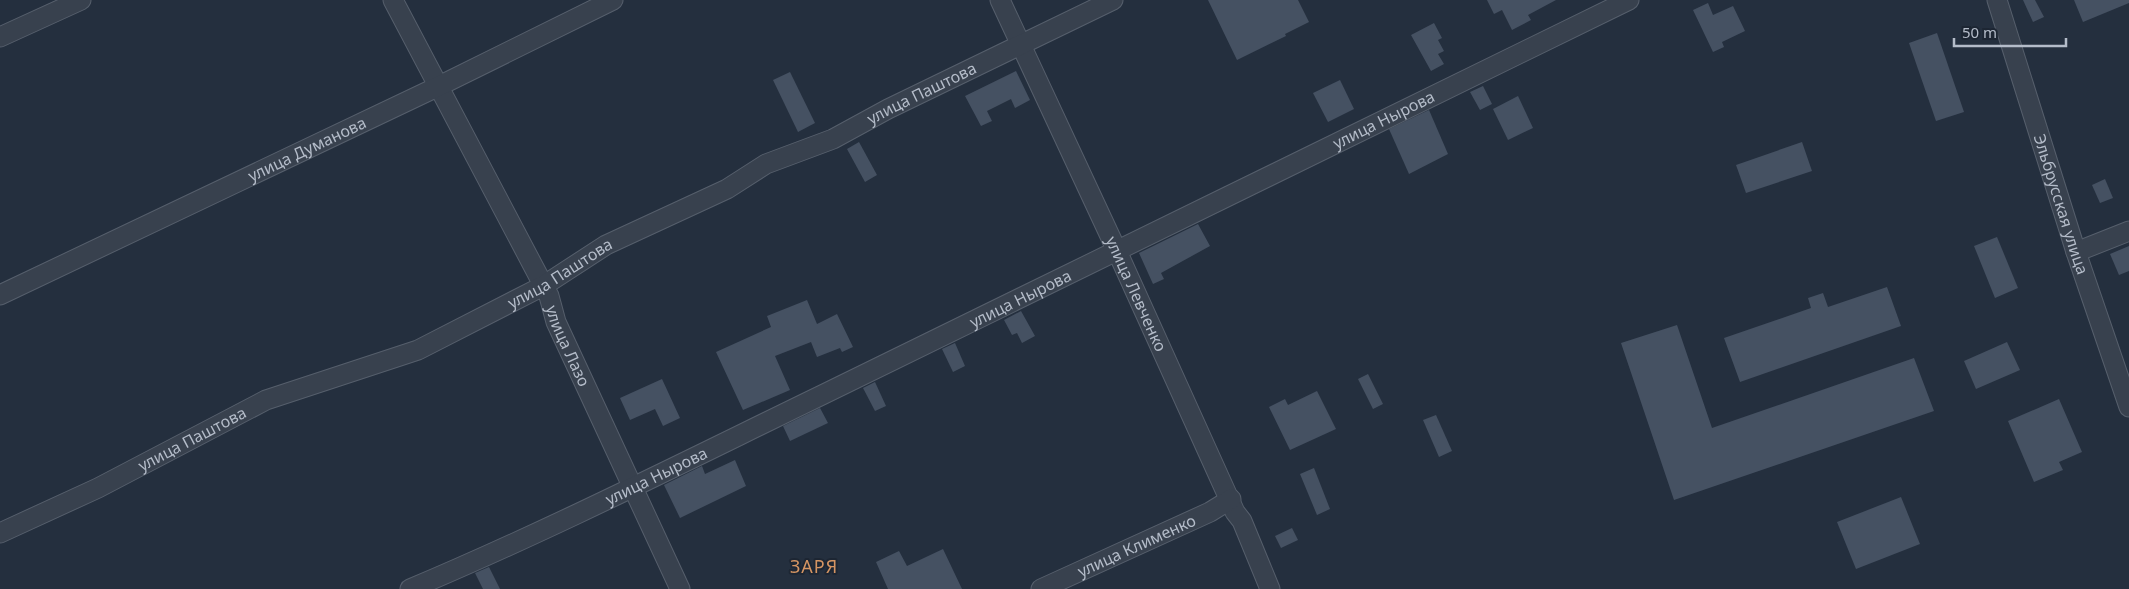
<svg xmlns="http://www.w3.org/2000/svg" width="2129" height="589" viewBox="0 0 2129 589" font-family="'Noto Sans',sans-serif">
  <style>
    .building { fill: #455162 }
    .lines { fill: none; stroke-linecap: round; stroke-linejoin: round }
    .minor-casing { stroke: #565f6c; stroke-width: 21 }
    .minor { stroke: #38414e; stroke-width: 19 }
    .labels { text-anchor: middle; dominant-baseline: central; stroke-width: 4; stroke-linejoin: round; paint-order: stroke }
    .street-label { font-size: 16px; fill: #b4bcc9; stroke: #1d2633 }
    .neighbourhood-label { font-size: 18px; letter-spacing: 1px; fill: #d59563; stroke: #1d2633 }
  </style>
  <rect width="100%" height="100%" fill="#242f3e"/>
  <g class="building">
    <path d="M1208,0h90l11,22 -24,12 1,2 -49,24z"/>
    <path d="M1487,0h69l-28,15 3,5 -19,10 -10,-20 -8,4z"/>
    <path d="M2023,0h12l9,17 -11,5z"/>
    <path d="M2074,0h55v3l-46,19z"/>
    <path d="M1708,3l5,12 20,-9 12,25 -23,11 2,5 -11,5 -20,-42z"/>
    <path d="M1434,23l8,15 -4,2 6,11 -6,3 6,10 -13,7 -20,-36z"/>
    <path d="M1937,33l27,79 -28,9 -27,-78z"/>
    <path d="M1016,71l14,29 -15,8 -4,-9 -24,12 5,10 -11,5 -16,-30z"/>
    <path d="M790,72l25,51 -17,9 -25,-52z"/>
    <path d="M1340,80l14,29 -26,13 -15,-29z"/>
    <path d="M1483,86l9,18 -12,6 -10,-18z"/>
    <path d="M1518,96l15,32 -25,12 -15,-31z"/>
    <path d="M1429,110l19,44 -39,20 -20,-45z"/>
    <path d="M859,142l18,33 -12,7 -18,-33z"/>
    <path d="M1802,142l10,29 -66,22 -10,-28z"/>
    <path d="M2105,179l8,19 -13,5 -8,-18z"/>
    <path d="M1198,224l12,22 -49,27 3,6 -11,5 -14,-31z"/>
    <path d="M1997,237l21,51 -23,10 -21,-52z"/>
    <path d="M2129,246v25l-10,4 -9,-21z"/>
    <path d="M1887,287l14,39 -161,56 -16,-44 87,-30 -3,-10 15,-5 5,14z"/>
    <path d="M807,300l10,24 20,-10 16,33 -11,5 -2,-4 -23,9 -6,-15 -36,14 15,34 -47,20 -27,-58 55,-25 -4,-11z"/>
    <path d="M1021,311l14,25 -13,7 -5,-10 -5,2 -8,-15z"/>
    <path d="M1677,325l35,103 202,-70 20,53 -260,89 -53,-157z"/>
    <path d="M2007,342l13,28 -44,19 -12,-28z"/>
    <path d="M955,343l10,23 -12,6 -11,-23z"/>
    <path d="M1368,374l15,30 -10,5 -15,-30z"/>
    <path d="M662,379l18,39 -17,8 -8,-17 -25,11 -10,-22z"/>
    <path d="M875,382l11,24 -11,5 -12,-23z"/>
    <path d="M1317,391l19,38 -46,21 -21,-43 16,-8 3,6z"/>
    <path d="M2059,399l23,53 -23,10 4,8 -29,12 -26,-61z"/>
    <path d="M820,408l8,15 -38,18 -7,-15z"/>
    <path d="M1436,415l16,36 -13,6 -16,-37z"/>
    <path d="M735,460l11,26 -66,32 -16,-33 38,-19 3,8z"/>
    <path d="M1314,468l16,41 -13,6 -17,-41z"/>
    <path d="M1901,497l19,47 -64,25 -19,-47z"/>
    <path d="M1292,528l6,12 -17,8 -6,-12z"/>
    <path d="M943,549l19,40h-74l-12,-27 23,-11 8,15z"/>
    <path d="M489,567l11,22h-17l-8,-16z"/>
  </g>
  <g class="lines">
    <defs>
      <g id="minor">
        <path id="s1" d="M393,0l156,296 7,26 124,267"/>
        <path id="s2" d="M1000,0l117,251 118,261 7,9 28,68"/>
        <path id="s3" d="M1997,0l79,252 53,155"/>
        <path d="M0,37l81,-37"/>
        <path d="M2076,252l53,-21"/>
        <path id="s4" d="M0,295l437,-208 176,-87"/>
        <path id="s5" d="M0,533l98,-45 168,-88 152,-50 125,-64 63,-41 121,-56 39,-25 67,-25 55,-30 225,-109"/>
        <path id="s6" d="M410,589c140,-59 276,-128 412,-194 270,-130 537,-265 807,-395"/>
        <path id="s7" d="M1041,589l169,-77 21,-13"/>
      </g>
    </defs>
    <use href="#minor" class="minor-casing"/>
    <use href="#minor" class="minor"/>
  </g>
  <g class="labels">
    <g class="street-label">
      <text stroke="none"><textPath href="#s5" startOffset="1024">улица Паштова</textPath></text>
      <text stroke="none"><textPath href="#s6" startOffset="1081">улица Нырова</textPath></text>
      <text stroke="none"><textPath href="#s4" startOffset="340">улица Думанова</textPath></text>
      <text stroke="none"><textPath href="#s3" startOffset="214">Эльбрусская улица</textPath></text>
      <text stroke="none"><textPath href="#s5" startOffset="619">улица Паштова</textPath></text>
      <text stroke="none"><textPath href="#s2" startOffset="324">улица Левченко</textPath></text>
      <text stroke="none"><textPath href="#s6" startOffset="676">улица Нырова</textPath></text>
      <text stroke="none"><textPath href="#s1" startOffset="388">улица Лазо</textPath></text>
      <text stroke="none"><textPath href="#s5" startOffset="214">улица Паштова</textPath></text>
      <text stroke="none"><textPath href="#s6" startOffset="271">улица Нырова</textPath></text>
      <text stroke="none"><textPath href="#s7" startOffset="105">улица Клименко</textPath></text>
    </g>
    <g class="neighbourhood-label">
      <text x="814" y="566">ЗАРЯ</text>
    </g>
  </g>
  <path d="M1954 38v8h112v-8" fill="none" stroke="#b4bcc9" stroke-width="2.5"/>
  <text x="1962" y="38" font-size="15" fill="#b4bcc9" stroke="#1d2633" stroke-width="4" paint-order="stroke">50 m</text>
</svg>
